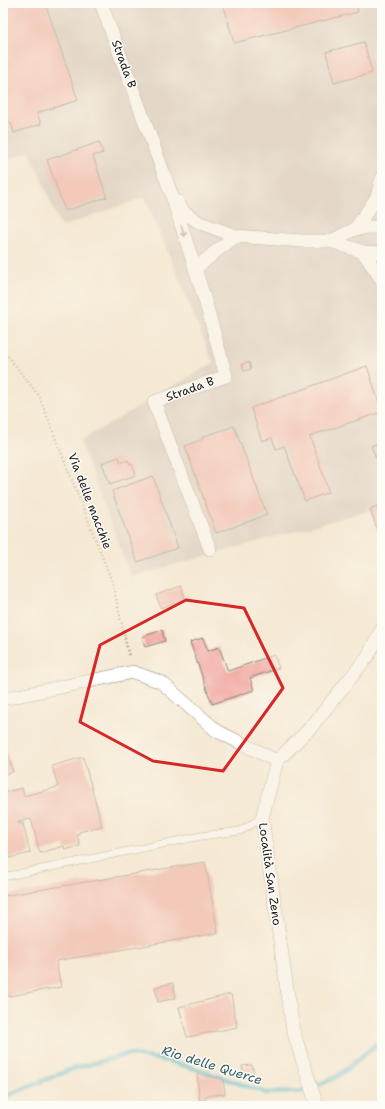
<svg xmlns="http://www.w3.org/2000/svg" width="385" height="1109" viewBox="0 0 385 1109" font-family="'Shantell Sans',sans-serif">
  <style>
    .industrial { fill: #cec1b9 }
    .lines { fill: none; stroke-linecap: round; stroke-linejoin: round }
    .stream { stroke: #53bad1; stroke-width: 5 }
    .building { fill: #f0a39b }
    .service-casing { stroke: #888278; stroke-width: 8 }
    .minor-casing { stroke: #888278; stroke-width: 14 }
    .path { stroke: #888278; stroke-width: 2.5; stroke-dasharray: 1 3; stroke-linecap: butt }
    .service { stroke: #fff; stroke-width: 7 }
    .minor { stroke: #fff; stroke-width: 13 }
    .oneway { stroke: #999 }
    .marked { fill: none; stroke: #d62828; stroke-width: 3; stroke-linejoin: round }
    .labels { text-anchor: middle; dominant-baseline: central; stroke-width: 3; stroke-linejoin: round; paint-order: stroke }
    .street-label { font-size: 12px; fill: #1c1c1c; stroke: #fdfcf7 }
    .water-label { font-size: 13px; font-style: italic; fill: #325b64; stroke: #fdfcf7 }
  </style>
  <rect width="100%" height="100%" fill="#fdfcf7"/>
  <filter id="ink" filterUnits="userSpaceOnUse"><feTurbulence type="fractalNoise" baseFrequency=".025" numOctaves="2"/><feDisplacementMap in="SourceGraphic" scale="8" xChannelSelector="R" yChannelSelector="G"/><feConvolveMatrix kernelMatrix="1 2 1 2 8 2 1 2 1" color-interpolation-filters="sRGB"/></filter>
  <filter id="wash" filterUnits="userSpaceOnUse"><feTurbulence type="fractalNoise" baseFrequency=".012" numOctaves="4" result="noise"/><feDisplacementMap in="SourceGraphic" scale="16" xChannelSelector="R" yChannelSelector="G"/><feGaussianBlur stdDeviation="0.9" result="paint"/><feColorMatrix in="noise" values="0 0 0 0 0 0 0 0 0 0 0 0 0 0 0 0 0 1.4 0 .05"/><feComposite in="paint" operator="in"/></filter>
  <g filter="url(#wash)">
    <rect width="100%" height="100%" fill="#f5e9d3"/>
    <path class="industrial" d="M3,3h379v504l-251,70 -51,-136 133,-78 -68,-166 -84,30 -31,-75 -27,8z"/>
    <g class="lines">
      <path class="stream" d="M3,1097l69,-28 56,-15 41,7 37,11 60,21 32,-1 14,-4 26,-12 44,-36"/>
    </g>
    <g id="blocks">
      <g class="building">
        <path d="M3,3h42l33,97 -41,13 4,11 -27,9 -3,-10 -8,2z"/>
        <path d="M223,3h133l2,9 -124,31z"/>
        <path d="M364,42l8,31 -38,10 -8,-31z"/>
        <path d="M99,142l4,11 -10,3 14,41 -42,14 -18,-51z"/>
        <path d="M249,362l2,7 -7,2 -2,-7z"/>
        <path d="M367,366l15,46 -72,24 19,56 -24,9 -21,-55 -8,3 -4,-11 -10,3 -11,-33z"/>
        <path d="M234,426l33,89 -51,18 -31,-87 18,-7 -1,-2z"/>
        <path d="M382,442v24l-3,-9 -3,1 -5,-12z"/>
        <path d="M119,457l2,6 7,-3 2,5 2,-1 4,11 -26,9 -8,-21z"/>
        <path d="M153,476l25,72 -41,14 -25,-71z"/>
        <path d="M382,504v39l-12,-34z"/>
        <path d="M181,586l4,13 -24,9 -5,-13z"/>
        <path d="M162,630l3,11 -20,6 -3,-10z"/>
        <path d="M203,638l5,13 11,-4 9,24 46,-16 5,13 -29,10 4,12 -42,14 -22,-62z"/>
        <path d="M5,745l8,27 -10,3v-29z"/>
        <path d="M83,757l19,69 -23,6v2h-2l3,12 -15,4 -1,-4 -24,7 -9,-34 -13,3 1,2 4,-1 7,30 -25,6 -2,-10v-56l19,-5 2,8 34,-9 -6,-21z"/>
        <path d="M205,862l13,71 -162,28 5,26 -58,10v-101z"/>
        <path d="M173,983l3,15 -18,4 -3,-15z"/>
        <path d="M231,994l6,33 -50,10 -8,-30z"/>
        <path d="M252,1065l2,9 -10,2 -2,-10z"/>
        <path d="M197,1074l26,5 2,15 -20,2 1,7 -6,1z"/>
      </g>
    </g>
  </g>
  <g filter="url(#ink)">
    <use href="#blocks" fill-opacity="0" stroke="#888278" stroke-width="1"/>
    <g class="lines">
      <defs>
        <path id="service" d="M3,877l198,-41 39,-5 22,-13"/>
        <g id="minor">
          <path d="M101,3l70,190 34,107 21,76 -72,26 56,147"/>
          <path d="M177,201l7,11 16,11 36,13 66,5h29l32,11 19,1"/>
          <path d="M355,229l22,-32 5,-19"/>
          <path d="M331,241l24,-12 27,-3"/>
          <path d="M363,252l19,28"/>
          <path d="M195,269l20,-17 21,-16"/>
          <path d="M3,699l130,-27 28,10 56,49 60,30"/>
          <path d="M317,1106l-24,-76 -31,-212 15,-57 35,-35 56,-70 14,-27"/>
        </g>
      </defs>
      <use href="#service" class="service-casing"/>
      <use href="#minor" class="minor-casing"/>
      <path class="path" d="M3,350l36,46 74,188 16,73"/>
      <use href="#service" class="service"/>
      <use href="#minor" class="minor"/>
    </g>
    <defs><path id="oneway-shaft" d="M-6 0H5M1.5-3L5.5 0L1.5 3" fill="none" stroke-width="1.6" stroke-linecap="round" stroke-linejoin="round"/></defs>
    <use class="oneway" href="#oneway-shaft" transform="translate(183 231) rotate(72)"/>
  </g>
  <path d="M0 0H385V1109H0ZM186,600l58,8 39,80 -60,83 -70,-10 -73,-39 20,-77z" fill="#f5e9d3" fill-opacity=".55" fill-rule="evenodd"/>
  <path class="marked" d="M186,600l58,8 39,80 -60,83 -70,-10 -73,-39 20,-77z"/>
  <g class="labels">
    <g class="street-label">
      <text transform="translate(124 64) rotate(70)">Strada B</text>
      <text transform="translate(190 389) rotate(-20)">Strada B</text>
      <text transform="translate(90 501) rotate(69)">Via delle macchie</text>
      <text transform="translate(270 874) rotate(82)">Località San Zeno</text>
    </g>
    <g class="water-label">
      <text transform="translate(212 1065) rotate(17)">Rio delle Querce</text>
    </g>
  </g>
  <rect width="385" height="1109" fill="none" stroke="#fdfcf7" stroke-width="16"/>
</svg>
